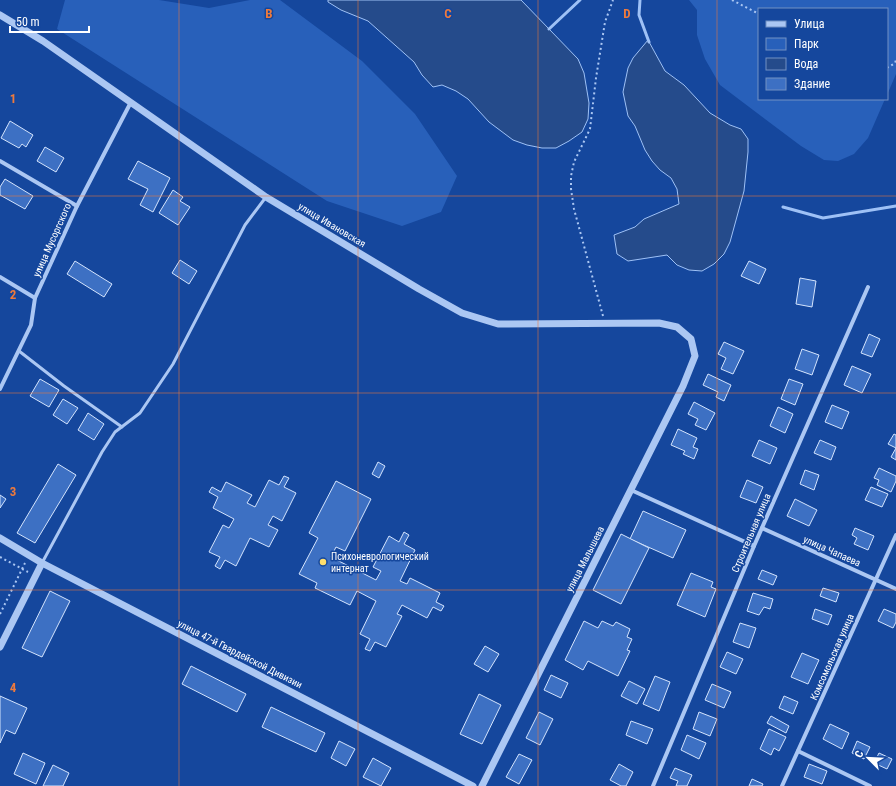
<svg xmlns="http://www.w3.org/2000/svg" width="896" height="786" viewBox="0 0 896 786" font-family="'Roboto Condensed',sans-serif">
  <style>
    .green { fill: #2860ba }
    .water { fill: #254b8b; stroke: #9ec1f6 }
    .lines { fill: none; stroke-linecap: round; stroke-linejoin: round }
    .stream { stroke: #9ec1f6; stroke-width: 3 }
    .building { fill: #3d70c3; stroke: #d4e4fd }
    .path { stroke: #abc7f3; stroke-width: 2; stroke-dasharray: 2 3; stroke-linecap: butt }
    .service { stroke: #abc7f3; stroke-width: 3 }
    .minor { stroke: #abc7f3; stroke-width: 4 }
    .tertiary { stroke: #abc7f3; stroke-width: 7 }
    .grid { fill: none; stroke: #ed7a3d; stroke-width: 1; stroke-opacity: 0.55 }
    .poi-dot { fill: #ffde6d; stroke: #15479d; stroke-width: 1.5 }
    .labels { text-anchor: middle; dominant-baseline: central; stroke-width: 3; stroke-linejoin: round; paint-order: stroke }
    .street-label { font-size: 10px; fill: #fff; stroke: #15479d }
    .poi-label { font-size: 10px; fill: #fff; stroke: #15479d; text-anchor: start }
    .grid-label { font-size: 13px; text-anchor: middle; font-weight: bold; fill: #ed7a3d; stroke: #15479d; stroke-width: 3; stroke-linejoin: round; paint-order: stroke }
  </style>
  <rect width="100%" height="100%" fill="#15479d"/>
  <g class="green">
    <path d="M65,0h94l50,8 41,-8h30l82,61 53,53 42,62 -16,36 -39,14 -75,-25 -270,-172z"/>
    <path d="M689,0h207v74l-9,21v-86h-128v90h126l-17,39 -14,16 -16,7 -14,-1 -23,-14 -81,-61 -15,-26 -8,-24v-25z"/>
  </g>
  <g class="water">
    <path d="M328,0h193l57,59 6,14 5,30 -1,16 -6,13 -13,9 -13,7h-14l-15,-3 -14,-5 -24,-18 -21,-23 -12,-8 -14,-6 -9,2 -11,-12 -8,-13 -46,-41 -27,-11 -13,-8z"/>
    <path d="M648,40l17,31 19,14 26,28 20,12 11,4 7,10v13l-4,39 -14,51 -6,12 -10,10 -12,7 -13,-1 -12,-5 -10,-10 -39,6 -11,-7 -3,-19 21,-8 9,-8 35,-15 -2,-15 -6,-11 -11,-8 -8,-9 -7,-11 -10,-24 -7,-10 -5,-24 5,-24 5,-10z"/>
  </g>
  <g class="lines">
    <g class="stream">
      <path d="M640,0l-1,15 10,27"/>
      <path d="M549,29l31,-29"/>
      <path d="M783,207l40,11 73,-12"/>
    </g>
  </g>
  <g class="building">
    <path d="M10,121l23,14 -7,12 -4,-3 -3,4 -18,-10z"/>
    <path d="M45,147l19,11 -8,14 -19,-11z"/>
    <path d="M138,161l32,17 -17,34 -13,-7 8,-16 -20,-10z"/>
    <path d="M5,179l28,17 -8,13 -25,-14v-8z"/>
    <path d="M173,190l10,7 -3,4 10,6 -12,18 -19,-12z"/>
    <path d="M180,260l17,11 -8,13 -17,-11z"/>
    <path d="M75,261l37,23 -8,13 -37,-23z"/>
    <path d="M749,261l17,8 -7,15 -18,-8z"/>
    <path d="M800,278l16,3 -4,26 -16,-3z"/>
    <path d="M869,334l11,5 -8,18 -11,-4z"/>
    <path d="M724,342l20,9 -11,23 -12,-5 5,-11 -8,-4z"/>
    <path d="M802,349l17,6 -7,20 -17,-6z"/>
    <path d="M852,366l19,8 -9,19 -18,-8z"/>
    <path d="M708,374l23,11 -7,16 -8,-4 2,-5 -15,-7z"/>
    <path d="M40,379l19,11 -10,17 -19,-11z"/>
    <path d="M789,379l14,5 -8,21 -14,-6z"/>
    <path d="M63,399l15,9 -11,16 -14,-9z"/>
    <path d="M694,402l21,11 -9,17 -11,-5 3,-6 -10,-5z"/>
    <path d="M832,405l17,7 -7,17 -17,-7z"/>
    <path d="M778,407l15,7 -8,19 -15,-7z"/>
    <path d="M88,413l16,11 -10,16 -16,-10z"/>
    <path d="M678,429l19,9 -4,9 5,2 -4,10 -11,-5 2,-3 -14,-6z"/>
    <path d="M894,434l2,1v25l-5,-3 5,-9 -8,-4z"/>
    <path d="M759,440l18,8 -7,16 -18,-8z"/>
    <path d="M820,440l16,7 -5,13 -17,-7z"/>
    <path d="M378,462l7,4 -6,12 -7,-4z"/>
    <path d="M58,464l18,11 -41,68 -18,-10z"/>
    <path d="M879,468l17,8v5l-5,11 -14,-7 2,-5 -5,-2z"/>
    <path d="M805,470l14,5 -5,15 -14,-6z"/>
    <path d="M284,476l5,2 -5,9 12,6 -14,28 -9,-5 -5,9 10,5 -9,17 -19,-9 -14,28 -11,-6 -5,9 -5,-3 5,-9 -11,-5 14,-27 6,3 5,-9 -21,-11 5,-11 -9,-5 3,-5 9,5 5,-10 26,13 -5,8 8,4 14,-27 10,5z"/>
    <path d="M747,480l16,7 -7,16 -16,-6z"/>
    <path d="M336,481l35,18 -26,52 -9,-4 -5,10 45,23 5,-9 -8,-4 16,-31 10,6 5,-10 5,3 -5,9 11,6 -15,31 7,3 3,-6 30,15 -4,9 8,4 -3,5 -8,-4 -6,11 -25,-13 -5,9 5,2 -16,31 -11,-5 -5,9 -5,-2 5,-10 -10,-5 16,-33 -19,-10 -7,14 -35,-17 2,-5 -18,-9 19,-36 -9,-5z"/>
    <path d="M871,487l17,7 -6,13 -17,-7z"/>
    <path d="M0,495l6,4 -6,9z"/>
    <path d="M795,499l22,11 -8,16 -22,-10z"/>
    <path d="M643,511l43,19 -13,28 -43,-19z"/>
    <path d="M855,528l19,8 -6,14 -14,-6 3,-6 -5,-3z"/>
    <path d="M621,534l28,14 -28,56 -28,-14z"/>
    <path d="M762,570l15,6 -4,9 -15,-6z"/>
    <path d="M691,573l22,9 -2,5 5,2 -11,28 -28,-12z"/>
    <path d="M823,588l16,5 -3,9 -16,-6z"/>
    <path d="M50,591l20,10 -28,56 -20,-9z"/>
    <path d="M753,593l20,6 -3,10 -6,-2 -5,8 -12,-4z"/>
    <path d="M815,609l17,6 -4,10 -16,-6z"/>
    <path d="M884,609l12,5v8l-3,6 -15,-7z"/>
    <path d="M584,621l14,7 4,-7 11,5 3,-4 14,7 -3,8 5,2 -5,11 3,1 -12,25 -30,-15 -5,9 -18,-10z"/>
    <path d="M740,623l16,5 -7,20 -16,-6z"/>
    <path d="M485,646l14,8 -11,18 -14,-8z"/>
    <path d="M727,652l16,7 -7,15 -16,-7z"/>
    <path d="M802,653l17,7 -11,24 -17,-7z"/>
    <path d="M191,666l55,28 -9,18 -55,-28z"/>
    <path d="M551,675l17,8 -7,15 -17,-8z"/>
    <path d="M655,676l15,6 -11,29 -16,-7z"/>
    <path d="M629,681l16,8 -8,15 -16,-8z"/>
    <path d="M712,684l19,8 -7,16 -19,-8z"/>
    <path d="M479,694l22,11 -19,39 -22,-10z"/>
    <path d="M0,696l27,12 -12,26 -9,-4 -6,13z"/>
    <path d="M784,696l14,6 -5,12 -14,-6z"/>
    <path d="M271,707l54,26 -9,19 -54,-25z"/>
    <path d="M539,712l14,7 -13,26 -14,-7z"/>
    <path d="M699,712l18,7 -7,17 -17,-7z"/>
    <path d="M771,716l18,10 -3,7 -19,-10z"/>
    <path d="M631,721l22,8 -6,15 -21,-9z"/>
    <path d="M830,724l19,9 -7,16 -19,-10z"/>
    <path d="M769,729l17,8 -7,14 -5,-3 -3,7 -11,-6z"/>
    <path d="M687,735l19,8 -7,16 -18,-9z"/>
    <path d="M339,741l16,8 -9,17 -15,-8z"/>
    <path d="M857,741l13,6 -6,12 -12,-6z"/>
    <path d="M23,753l22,10 -9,21 -22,-10z"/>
    <path d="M879,753l13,6 -5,10 -13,-6z"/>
    <path d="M519,754l13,6 -13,24 -13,-7z"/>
    <path d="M373,758l18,10 -10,18 -18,-9z"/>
    <path d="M619,764l14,8 -7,14h-5l-11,-6z"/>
    <path d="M809,764l18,7 -5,13 -18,-7z"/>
    <path d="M53,765l16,8 -6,13h-20z"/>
    <path d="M675,768l17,7 -5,11h-11l2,-5 -8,-3z"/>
    <path d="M752,779l11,5 -1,2h-13z"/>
  </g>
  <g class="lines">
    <g class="path">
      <path d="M732,0l27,14"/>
      <path d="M887,68l8,-5 1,-3"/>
      <path d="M603,316l-29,-107 -3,-20v-13l3,-14 16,-33 6,-51 9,-56 8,-22"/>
      <path d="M0,557l28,15"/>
      <path d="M0,614l25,-51"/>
    </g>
    <g class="service">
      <path d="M19,351l45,35 58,41"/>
      <path d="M42,563l60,-111 13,-20 25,-19 33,-49 72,-139 21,-28"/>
    </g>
    <g class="minor">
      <path d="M0,161l77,45"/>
      <path d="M0,277l35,21"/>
      <path d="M0,389l31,-64 4,-27 42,-92 54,-104"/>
      <path d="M631,490l123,56"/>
      <path d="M762,528l134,61"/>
      <path d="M798,751l72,35"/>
      <path d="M653,786l101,-240 114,-259"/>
      <path d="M782,786l114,-251"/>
    </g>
    <g class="tertiary">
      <path d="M0,15l43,26 223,156 153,92 43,24 36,11 161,-1 18,4 14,12 4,17 -12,30 -201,400"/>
      <path d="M0,538l42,25 431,223"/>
      <path d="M0,647l42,-84"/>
    </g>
  </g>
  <path class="grid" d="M179,0v786M358,0v786M538,0v786M717,0v786M0,196h896M0,393h896M0,590h896"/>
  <circle class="poi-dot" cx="323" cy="562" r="4"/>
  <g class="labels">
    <g class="street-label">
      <text transform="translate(332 225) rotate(31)">улица Ивановская</text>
      <text transform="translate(52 240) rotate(-66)">улица Мусоргского</text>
      <text transform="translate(751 533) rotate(-67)">Строительная улица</text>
      <text transform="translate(832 551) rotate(24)">улица Чапаева</text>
      <text transform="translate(585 559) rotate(-63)">улица Малышева</text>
      <text transform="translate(240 654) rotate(27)">улица 47-й Гвардейской Дивизии</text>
      <text transform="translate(832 657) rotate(-66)">Комсомольская улица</text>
    </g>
    <g class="poi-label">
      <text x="331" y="556">Психоневрологический<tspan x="331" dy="12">интернат</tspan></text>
    </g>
  </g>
  <g class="grid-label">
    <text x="269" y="18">B</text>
    <text x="448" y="18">C</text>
    <text x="627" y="18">D</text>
    <text x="13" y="103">1</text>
    <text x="13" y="299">2</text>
    <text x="13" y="496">3</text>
    <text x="13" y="692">4</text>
  </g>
  <rect x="758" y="8" width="130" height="92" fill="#15479d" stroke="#7391c4"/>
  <rect x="766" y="21" width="20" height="6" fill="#abc7f3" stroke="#7391c4"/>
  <text x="794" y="28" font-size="12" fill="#ffffff">Улица</text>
  <rect x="766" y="38" width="20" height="12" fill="#2860ba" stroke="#7391c4"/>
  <text x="794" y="48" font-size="12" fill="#ffffff">Парк</text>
  <rect x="766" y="58" width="20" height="12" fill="#254b8b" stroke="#7391c4"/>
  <text x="794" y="68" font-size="12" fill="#ffffff">Вода</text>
  <rect x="766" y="78" width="20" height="12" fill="#3d70c3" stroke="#7391c4"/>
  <text x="794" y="88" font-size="12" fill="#ffffff">Здание</text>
  <g transform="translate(868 758) rotate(294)" stroke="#15479d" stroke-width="3" paint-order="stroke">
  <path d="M0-3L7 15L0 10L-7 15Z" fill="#ffffff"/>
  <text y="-6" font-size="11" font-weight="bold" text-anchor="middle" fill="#ffffff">С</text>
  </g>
  <path d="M10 26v6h79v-6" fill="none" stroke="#ffffff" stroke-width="2"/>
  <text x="16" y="26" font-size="12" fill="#ffffff" stroke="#15479d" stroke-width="3" paint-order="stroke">50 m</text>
</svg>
